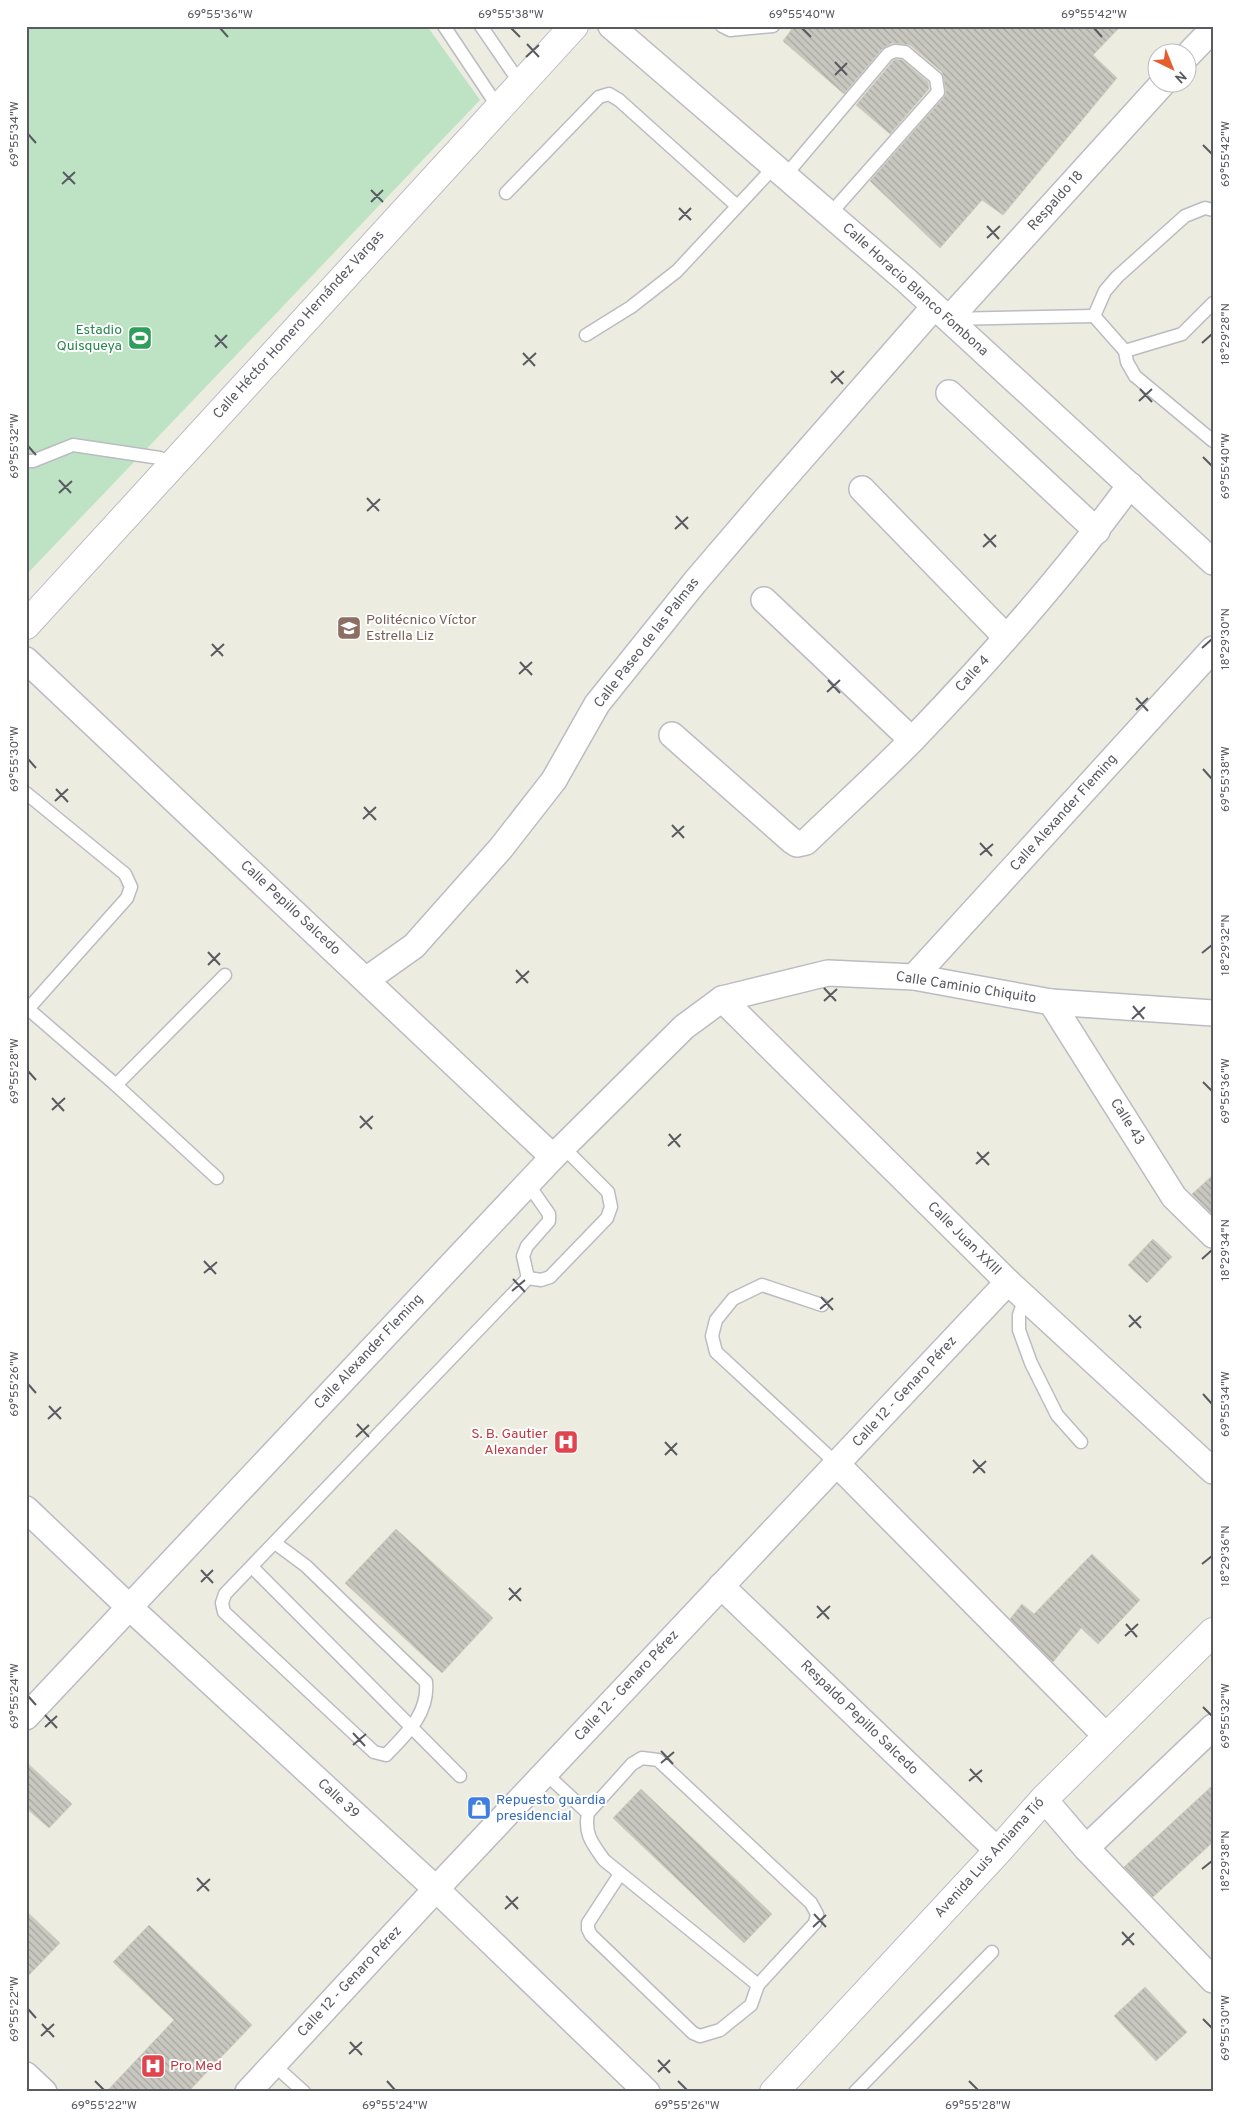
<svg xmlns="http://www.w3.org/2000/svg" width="1239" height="2118" viewBox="0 0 1239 2118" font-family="Overpass,sans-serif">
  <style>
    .pitch { fill: #bde3c4 }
    .building { fill: url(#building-back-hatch); stroke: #d0cebf }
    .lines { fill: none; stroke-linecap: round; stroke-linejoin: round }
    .service-casing { stroke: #bbbcc2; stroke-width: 15 }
    .minor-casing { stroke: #bbbcc2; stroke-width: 28 }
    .tertiary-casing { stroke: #bbbcc2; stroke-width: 30 }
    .secondary-casing { stroke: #bbbdc4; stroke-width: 30 }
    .service { stroke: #fff; stroke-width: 12 }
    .minor { stroke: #fff; stroke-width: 25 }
    .tertiary { stroke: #fff; stroke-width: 28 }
    .secondary { stroke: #fff; stroke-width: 28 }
    .ticks { fill: none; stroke: #595b61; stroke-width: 2 }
    .labels { text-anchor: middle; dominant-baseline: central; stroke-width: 4; stroke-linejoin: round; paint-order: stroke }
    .street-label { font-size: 14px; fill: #595b61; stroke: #fff }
    .leisure-label { font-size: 14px; fill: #27864d; stroke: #fff; text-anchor: end }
    .education-label { font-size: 14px; fill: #785e54; stroke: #fff; text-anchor: start }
    .health-label { font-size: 14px; fill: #be3a42; stroke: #fff; text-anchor: end }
    .shop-label { font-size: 14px; fill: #366cbe; stroke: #fff; text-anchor: start }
    .neatline { fill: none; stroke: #595b61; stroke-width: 2 }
    .ticks-label { font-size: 12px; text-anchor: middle; fill: #595b61 }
  </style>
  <defs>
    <pattern id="building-back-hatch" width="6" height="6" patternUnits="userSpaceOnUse" patternTransform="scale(1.25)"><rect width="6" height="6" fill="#c9c8c0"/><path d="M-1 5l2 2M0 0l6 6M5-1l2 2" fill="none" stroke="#a6a59f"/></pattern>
  </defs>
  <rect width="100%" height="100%" fill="#ecece0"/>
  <path class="pitch" d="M26,26h401l53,74 -454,475z"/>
  <g class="building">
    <path d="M794,26h327l-28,29 24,23 -114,137 -21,-15 -42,48 -70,-67 74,-84 2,-6 -4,-19 -32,-27 -18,-2 -10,6 -38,45 -61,-53z"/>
    <path d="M896,59l6,1 26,22 1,7 -39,45 -34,-29 37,-44z"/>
    <path d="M1213,1175v40l-21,-21z"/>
    <path d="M1153,1239l19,18 -25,26 -19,-18z"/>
    <path d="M396,1529l97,89 -51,55 -97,-90z"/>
    <path d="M1092,1554l48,46 -42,44 -17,-16 -28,34 -43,-43 12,-15 12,10z"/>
    <path d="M26,1762l46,42 -23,24 -23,-20z"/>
    <path d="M1213,1785v57l-60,55 -29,-30z"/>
    <path d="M641,1789l131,125 -28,29 -131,-125z"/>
    <path d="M26,1911l34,32 -34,35z"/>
    <path d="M149,1925l103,100 -64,67h-82l68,-72 -61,-58z"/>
    <path d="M1145,1987l42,45 -31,29 -42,-45z"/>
  </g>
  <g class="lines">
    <defs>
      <g id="service">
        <path d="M444,26l54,81"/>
        <path d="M481,26l39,57"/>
        <path d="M722,26l8,4 43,-4"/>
        <path d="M785,176l103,-122 7,-3 10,1 31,26 2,14 -108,122"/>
        <path d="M506,193l93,-96 10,-3 10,6 118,106"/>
        <path d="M1213,210l-8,-2 -20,8 -68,61 -12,14 -11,25 31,35 57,-17 31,-31"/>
        <path d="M949,319l145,-3"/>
        <path d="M586,335l45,-28 46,-36 97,-104"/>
        <path d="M1125,351l2,11 8,14 78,65"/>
        <path d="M26,461h7l40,-16 87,13 11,7"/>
        <path d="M26,793l99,81 6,13 -4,11 -99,111"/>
        <path d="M26,1007l90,78 101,93"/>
        <path d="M116,1085l109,-110"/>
        <path d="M528,1278l-5,-22 4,-10 22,-25v-7l-21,-30"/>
        <path d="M1025,1298l-6,17v15l12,33 26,52 24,27"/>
        <path d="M822,1305l-60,-20 -29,14 -17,21 -4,16 4,16 121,112"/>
        <path d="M275,1543l31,23 120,116c3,32 -20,52 -40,73l-12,-3 -150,-140 -2,-9 3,-9 303,-316 13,2 9,-3 57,-59 4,-11 -3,-15 -45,-45"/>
        <path d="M252,1567l208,209"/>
        <path d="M545,1773l43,40c-4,21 4,30 16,47l154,125 57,-62 2,-9 -6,-11 -153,-143 -16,-2 -10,6 -44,49"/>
        <path d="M620,1874l-32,49v6l3,6 102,98 7,3 20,-6 31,-25 7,-20"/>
        <path d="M274,2065l30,27"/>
        <path d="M855,2092l137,-140"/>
      </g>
      <g id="minor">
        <path d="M611,26l296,255 306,281"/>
        <path d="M1186,57l27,-28"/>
        <path d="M949,319l215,-237"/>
        <path d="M949,393l148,138"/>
        <path d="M862,489l144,148"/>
        <path d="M764,600l148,140"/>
        <path d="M26,660l527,497"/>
        <path d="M672,735l119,105 6,4 9,-2c35,-34 72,-67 107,-103 76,-79 152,-165 217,-254"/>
        <path d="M914,977l299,-328"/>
        <path d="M366,980l48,-34 87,-98 53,-68 43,-76 98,-122 71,-83 168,-192"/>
        <path d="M722,999l286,283 205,189"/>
        <path d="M1051,1002l123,195 39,38"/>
        <path d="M837,1464l270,273"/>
        <path d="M26,1509l103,98 307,282 211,203"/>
        <path d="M721,1586l277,265"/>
        <path d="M26,1717l527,-560 131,-130 38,-28 106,-26 86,4 137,25 162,11"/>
        <path d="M1044,1799l42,49 127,132"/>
        <path d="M1086,1848l127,-121"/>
        <path d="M26,2075l18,17"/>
        <path d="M248,2092l188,-203 572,-607"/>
      </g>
      <path id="tertiary" d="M26,625l548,-599"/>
      <path id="secondary" d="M774,2092l224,-241 46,-52 169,-167"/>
    </defs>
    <use href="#service" class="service-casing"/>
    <use href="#minor" class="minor-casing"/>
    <use href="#tertiary" class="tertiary-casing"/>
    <use href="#secondary" class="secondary-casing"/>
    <use href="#service" class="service"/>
    <use href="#minor" class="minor"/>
    <use href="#tertiary" class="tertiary"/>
    <use href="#secondary" class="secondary"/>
  </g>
  <path class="ticks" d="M220,28l8,9M511,28l9,9M802,28l9,9M1094,28l8,9M527,44l12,13M526,57l13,-12M835,62l12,13M835,75l12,-12M28,134l8,9M1203,145l9,9M63,172l12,12M62,184l13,-12M371,190l12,12M371,202l12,-12M679,208l12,12M679,220l12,-12M987,226l12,13M987,238l13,-12M215,335l12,13M1202,343l10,-9M215,347l12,-12M523,353l12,13M523,365l13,-12M831,371l12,13M831,383l13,-12M1140,389l12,13M1139,401l13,-12M28,446l8,9M1203,457l9,9M59,480l12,13M59,493l13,-12M367,498l12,13M367,511l13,-12M676,516l12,13M675,529l13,-12M984,534l12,13M983,547l13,-12M212,644l11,12M1202,648l10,-9M211,656l13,-12M520,662l12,13M519,674l13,-12M828,680l12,13M827,692l13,-12M1136,698l12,13M1136,710l12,-12M28,759l8,9M1203,769l9,10M56,789l12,13M55,801l13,-12M364,807l12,13M363,819l13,-12M672,825l12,13M672,837l12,-11M980,843l12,13M980,855l13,-11M208,952l12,13M1202,953l10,-8M208,965l12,-12M516,970l12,13M516,983l13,-12M824,988l12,13M824,1001l13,-12M1133,1006l11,13M1132,1019l13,-12M28,1071l8,9M1203,1082l9,9M52,1098l12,13M52,1110l13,-12M360,1116l12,13M360,1128l13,-12M669,1134l11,13M668,1146l13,-12M977,1152l12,13M976,1164l13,-12M1202,1259l10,-9M204,1261l12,13M204,1273l13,-11M513,1279l12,13M512,1291l13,-11M821,1297l12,13M820,1309l13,-11M1129,1315l12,13M1129,1327l12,-11M28,1384l8,9M1203,1394l9,10M49,1406l12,13M48,1419l13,-12M357,1424l12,13M356,1437l13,-12M665,1442l12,13M665,1455l12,-12M973,1460l12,13M973,1473l13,-12M1202,1564l10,-8M201,1570l12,13M201,1582l12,-12M509,1588l12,13M509,1600l12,-12M817,1606l12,13M817,1618l13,-12M1126,1624l11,13M1125,1636l13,-12M28,1696l8,9M1203,1707l9,9M45,1715l12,13M45,1727l12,-11M353,1733l12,13M353,1745l13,-11M661,1751l12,13M661,1763l13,-11M970,1769l12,13M969,1781l13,-11M1202,1869l10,-8M197,1878l12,13M197,1891l13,-12M506,1896l12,13M505,1909l13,-12M814,1914l12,13M813,1927l13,-12M1122,1932l12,13M1122,1945l12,-12M28,2009l8,9M1203,2019l9,9M42,2024l12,13M41,2036l13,-12M350,2042l12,13M349,2054l13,-12M658,2060l12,13M658,2072l12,-12M95,2081l9,9M387,2081l8,9M678,2081l9,9M969,2081l9,9"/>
  <defs>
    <symbol id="stadium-square" viewBox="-11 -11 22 22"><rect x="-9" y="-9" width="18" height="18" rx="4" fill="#2e9e5b" stroke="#fff"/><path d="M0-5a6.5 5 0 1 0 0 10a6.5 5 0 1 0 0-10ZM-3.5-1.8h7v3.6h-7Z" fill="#fff"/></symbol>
    <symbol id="school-square" viewBox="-11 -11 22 22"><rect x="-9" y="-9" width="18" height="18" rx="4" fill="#8d6e63" stroke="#fff"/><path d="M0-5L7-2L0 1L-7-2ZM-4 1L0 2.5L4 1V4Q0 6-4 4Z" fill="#fff"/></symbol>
    <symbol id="hospital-square" viewBox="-11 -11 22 22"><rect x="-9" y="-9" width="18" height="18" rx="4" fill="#e0444e" stroke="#fff"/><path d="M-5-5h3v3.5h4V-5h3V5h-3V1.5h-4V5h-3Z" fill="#fff"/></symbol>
    <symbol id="shop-square" viewBox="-11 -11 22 22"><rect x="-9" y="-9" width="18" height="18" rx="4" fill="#3f7fe0" stroke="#fff"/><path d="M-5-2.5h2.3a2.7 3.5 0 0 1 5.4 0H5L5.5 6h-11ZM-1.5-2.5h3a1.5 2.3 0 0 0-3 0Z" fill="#fff"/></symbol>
  </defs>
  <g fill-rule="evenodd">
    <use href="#stadium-square" x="126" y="324" width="28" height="28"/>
    <use href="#school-square" x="335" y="614" width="28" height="28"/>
    <use href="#hospital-square" x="552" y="1428" width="28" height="28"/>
    <use href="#shop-square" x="465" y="1794" width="28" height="28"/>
    <use href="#hospital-square" x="139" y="2052" width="28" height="28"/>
  </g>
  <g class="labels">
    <g class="street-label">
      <text transform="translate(1056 201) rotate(-48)">Respaldo 18</text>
      <text transform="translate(915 290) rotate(42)">Calle Horacio Blanco Fombona</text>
      <text transform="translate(299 325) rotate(-48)">Calle Héctor Homero Hernández Vargas</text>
      <text transform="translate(647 643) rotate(-52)">Calle Paseo de las Palmas</text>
      <text transform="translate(973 674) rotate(-48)">Calle 4</text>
      <text transform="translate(1064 813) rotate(-48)">Calle Alexander Fleming</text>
      <text transform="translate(290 908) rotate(43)">Calle Pepillo Salcedo</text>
      <text transform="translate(966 988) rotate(9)">Calle Caminio Chiquito</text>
      <text transform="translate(1127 1122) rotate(58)">Calle 43</text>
      <text transform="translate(964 1239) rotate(45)">Calle Juan XXIII</text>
      <text transform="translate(369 1352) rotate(-47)">Calle Alexander Fleming</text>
      <text transform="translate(905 1392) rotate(-47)">Calle 12 - Genaro Pérez</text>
      <text transform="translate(627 1686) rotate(-47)">Calle 12 - Genaro Pérez</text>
      <text transform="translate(859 1718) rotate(44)">Respaldo Pepillo Salcedo</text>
      <text transform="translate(338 1799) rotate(43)">Calle 39</text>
      <text transform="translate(990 1858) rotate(-48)">Avenida Luis Amiama Tió</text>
      <text transform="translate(350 1982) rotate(-47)">Calle 12 - Genaro Pérez</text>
    </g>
    <g class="leisure-label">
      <text x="122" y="330">Estadio<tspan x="122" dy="16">Quisqueya</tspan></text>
    </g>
    <g class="education-label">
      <text x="366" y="620">Politécnico Víctor<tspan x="366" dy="16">Estrella Liz</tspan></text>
    </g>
    <g class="health-label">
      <text x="548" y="1434">S. B. Gautier<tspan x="548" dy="16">Alexander</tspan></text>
      <text x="170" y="2066" text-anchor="start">Pro Med</text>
    </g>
    <g class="shop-label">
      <text x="496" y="1800">Repuesto guardia<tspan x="496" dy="16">presidencial</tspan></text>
    </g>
  </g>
  <rect width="1239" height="2118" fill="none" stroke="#ffffff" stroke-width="55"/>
  <g transform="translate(1172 68) rotate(137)"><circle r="24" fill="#ffffff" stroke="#bdbdc0"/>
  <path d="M0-4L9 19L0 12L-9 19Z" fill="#e45f2e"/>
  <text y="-8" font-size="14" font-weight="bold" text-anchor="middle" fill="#595b61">N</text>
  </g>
  <rect x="28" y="28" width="1184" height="2062" class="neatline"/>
  <g class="ticks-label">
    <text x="220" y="18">69°55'36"W</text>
    <text x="511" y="18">69°55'38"W</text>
    <text x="802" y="18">69°55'40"W</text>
    <text x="1094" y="18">69°55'42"W</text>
    <text transform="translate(14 134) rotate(-90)" y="4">69°55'34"W</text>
    <text transform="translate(1225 154) rotate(-90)" y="4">69°55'42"W</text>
    <text transform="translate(1225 334) rotate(-90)" y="4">18°29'28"N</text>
    <text transform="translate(14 446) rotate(-90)" y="4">69°55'32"W</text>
    <text transform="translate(1225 466) rotate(-90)" y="4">69°55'40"W</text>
    <text transform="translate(1225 639) rotate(-90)" y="4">18°29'30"N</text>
    <text transform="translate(14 759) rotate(-90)" y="4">69°55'30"W</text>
    <text transform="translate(1225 779) rotate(-90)" y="4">69°55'38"W</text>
    <text transform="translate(1225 945) rotate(-90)" y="4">18°29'32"N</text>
    <text transform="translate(14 1071) rotate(-90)" y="4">69°55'28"W</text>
    <text transform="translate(1225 1091) rotate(-90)" y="4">69°55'36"W</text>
    <text transform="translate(1225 1250) rotate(-90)" y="4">18°29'34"N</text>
    <text transform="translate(14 1384) rotate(-90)" y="4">69°55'26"W</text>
    <text transform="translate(1225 1404) rotate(-90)" y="4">69°55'34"W</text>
    <text transform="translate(1225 1556) rotate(-90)" y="4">18°29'36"N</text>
    <text transform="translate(14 1696) rotate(-90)" y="4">69°55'24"W</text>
    <text transform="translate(1225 1716) rotate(-90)" y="4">69°55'32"W</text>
    <text transform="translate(1225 1861) rotate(-90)" y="4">18°29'38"N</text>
    <text transform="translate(14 2009) rotate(-90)" y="4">69°55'22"W</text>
    <text transform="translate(1225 2028) rotate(-90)" y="4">69°55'30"W</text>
    <text x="104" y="2109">69°55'22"W</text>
    <text x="395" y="2109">69°55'24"W</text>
    <text x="687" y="2109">69°55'26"W</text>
    <text x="978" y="2109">69°55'28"W</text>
  </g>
</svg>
